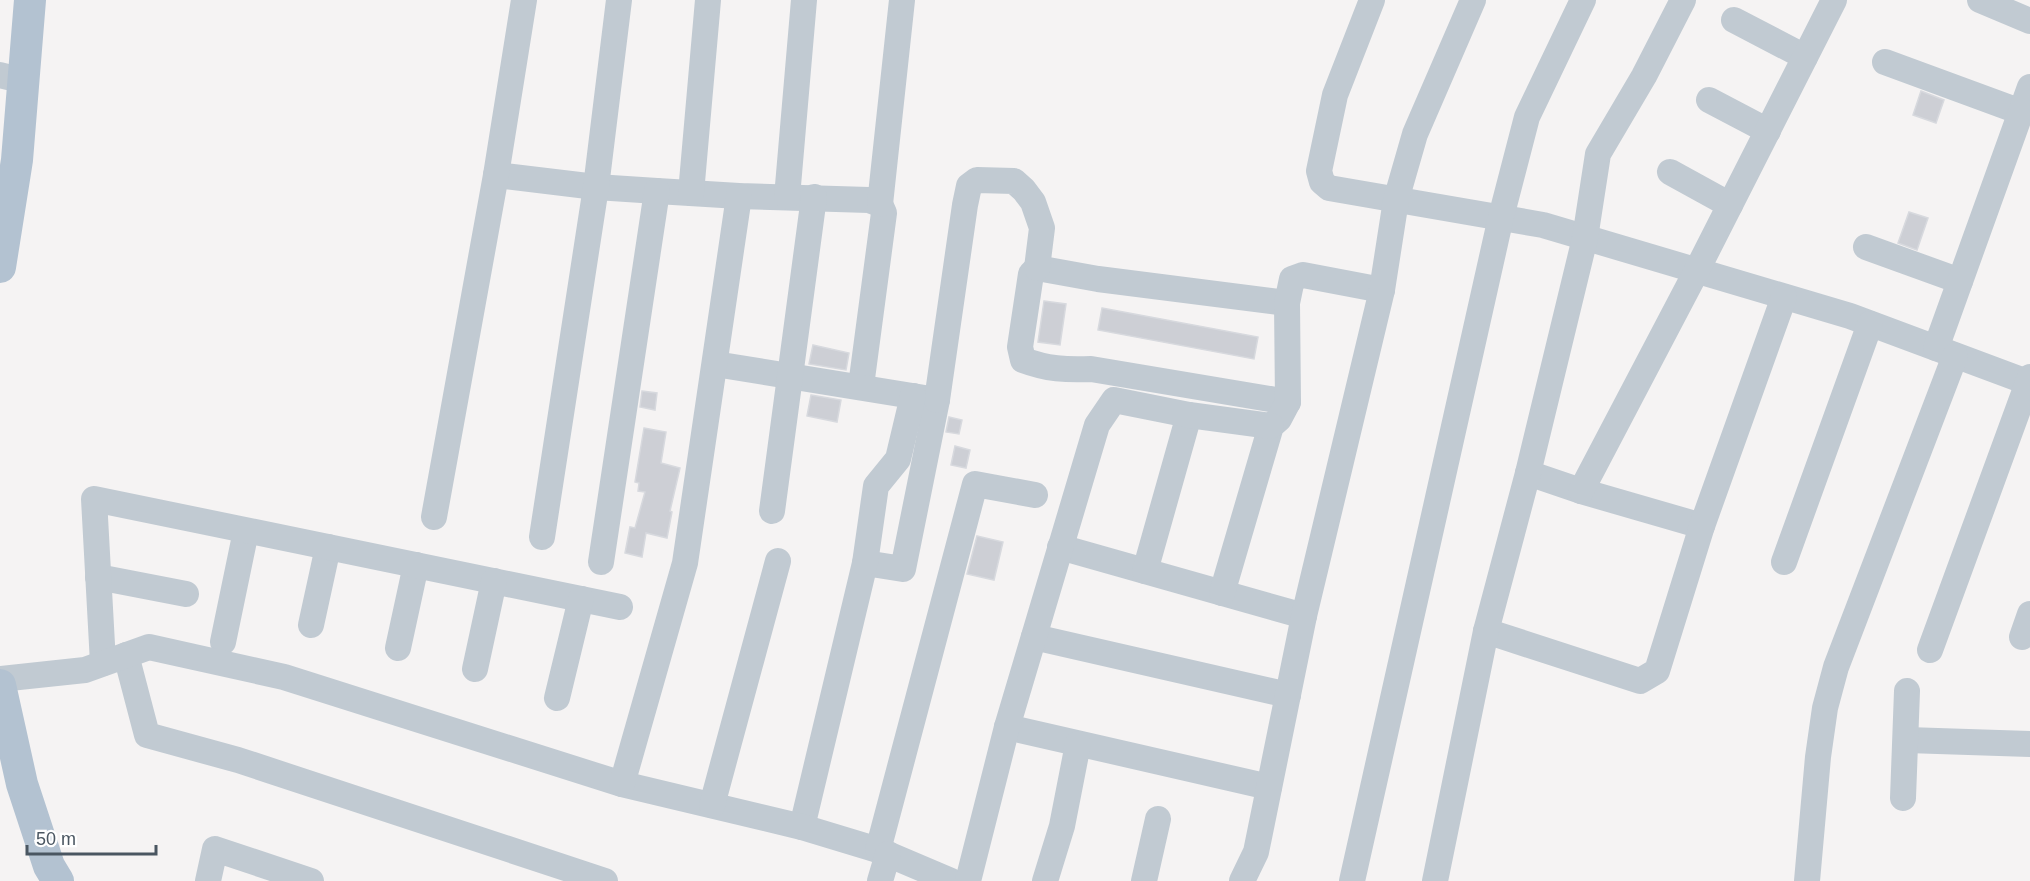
<svg xmlns="http://www.w3.org/2000/svg" width="2030" height="881" viewBox="0 0 2030 881" font-family="Helvetica,sans-serif">
  <style>
    .building { fill: #cdcfd5; stroke: #d7d9de; stroke-width: 1.5 }
    .lines { fill: none; stroke-linecap: round; stroke-linejoin: round }
    .minor { stroke: #c1cad2; stroke-width: 26 }
    .major { stroke: #b3c2d1; stroke-width: 32 }
  </style>
  <rect width="100%" height="100%" fill="#f5f3f3"/>
  <g class="building">
    <path d="M1921,91l23,9 -8,23 -23,-8z"/>
    <path d="M1909,212l19,6 -11,32 -19,-7z"/>
    <path d="M1044,301l22,3 -6,41 -22,-3z"/>
    <path d="M1102,308l156,29 -4,22 -156,-29z"/>
    <path d="M813,345l36,8 -3,17 -37,-6z"/>
    <path d="M642,391l15,2 -2,17 -15,-3z"/>
    <path d="M811,395l30,5 -4,22 -30,-6z"/>
    <path d="M949,417l13,3 -3,14 -13,-2z"/>
    <path d="M644,428l22,4 -5,31 19,5 -10,43 2,1 -5,26 -21,-5 -4,24 -17,-4 5,-26 5,1 10,-36 -7,-1 1,-8 -4,-1z"/>
    <path d="M955,446l15,4 -4,18 -15,-3z"/>
    <path d="M977,536l26,6 -9,38 -27,-6z"/>
  </g>
  <g class="lines">
    <g class="minor">
      <path d="M1372,0l-37,95 -16,76 3,11 7,6 214,37 307,91 180,67"/>
      <path d="M1980,0l50,21"/>
      <path d="M1734,20l71,37"/>
      <path d="M1885,62l136,50"/>
      <path d="M0,75l24,6"/>
      <path d="M1709,100l59,31"/>
      <path d="M1670,172l60,33"/>
      <path d="M496,175l100,12 61,4 82,5 130,4 11,4 4,9 -23,173"/>
      <path d="M691,193l17,-193"/>
      <path d="M787,197l17,-197"/>
      <path d="M880,204l22,-204"/>
      <path d="M1866,247l94,34"/>
      <path d="M1287,303l-189,-24 -61,-11 -6,6 -11,73 3,13c24,9 43,10 68,9l197,33"/>
      <path d="M1936,348l94,-261"/>
      <path d="M715,364l222,36 -34,169 -38,-6 -63,264"/>
      <path d="M937,400l28,-195 4,-19 8,-6 37,1 10,9 9,12 9,26 -5,40"/>
      <path d="M1528,473l53,18 121,35"/>
      <path d="M1581,491l115,-219 138,-272"/>
      <path d="M772,511l42,-314"/>
      <path d="M434,517l62,-342 28,-175"/>
      <path d="M542,537l54,-350 23,-187"/>
      <path d="M1060,547l244,69"/>
      <path d="M601,562l56,-371"/>
      <path d="M1784,562l86,-238"/>
      <path d="M865,563l11,-77 22,-27 15,-63"/>
      <path d="M1145,571l44,-156"/>
      <path d="M98,577l88,17"/>
      <path d="M1222,593l49,-167 8,-7 9,-17 -1,-99 5,-24 11,-4 79,15"/>
      <path d="M311,625l17,-78"/>
      <path d="M1486,631l154,50 17,-10 45,-145 82,-229"/>
      <path d="M1034,637l254,58"/>
      <path d="M2022,637l8,-23"/>
      <path d="M223,642l23,-111"/>
      <path d="M398,648l18,-83"/>
      <path d="M1930,650l100,-273"/>
      <path d="M126,655l21,80 91,25 367,121"/>
      <path d="M103,663l-9,-164 526,108"/>
      <path d="M475,669l19,-88"/>
      <path d="M0,679l85,-9 64,-23 135,30 338,107 180,43 76,23 73,31"/>
      <path d="M557,698l24,-99"/>
      <path d="M1007,727l262,60"/>
      <path d="M1907,740l123,4"/>
      <path d="M622,784l63,-221 54,-367"/>
      <path d="M1903,798l4,-107"/>
      <path d="M712,805l66,-244"/>
      <path d="M878,850l97,-366 60,11"/>
      <path d="M208,881l7,-32 96,32"/>
      <path d="M880,881l8,-27"/>
      <path d="M968,881l39,-154 90,-302 17,-25 75,15 82,11"/>
      <path d="M1045,881l17,-55 16,-82"/>
      <path d="M1144,881l14,-62"/>
      <path d="M1242,881l14,-29 48,-236 78,-326 14,-90 19,-66 58,-134"/>
      <path d="M1352,881l149,-664 26,-100 56,-117"/>
      <path d="M1435,881l51,-250 42,-158 57,-235 13,-84 46,-78 39,-76"/>
      <path d="M1807,881l11,-124 7,-49 11,-41 119,-311"/>
    </g>
    <g class="major">
      <path d="M0,267l17,-107 13,-160"/>
      <path d="M0,685l22,99 27,82 9,15"/>
    </g>
  </g>
  <path d="M27 845v9h129v-9" fill="none" stroke="#4a5661" stroke-width="3"/>
  <text x="36" y="845" font-size="18" fill="#4a5661" stroke="#ffffff" stroke-width="4.5" paint-order="stroke">50 m</text>
</svg>
